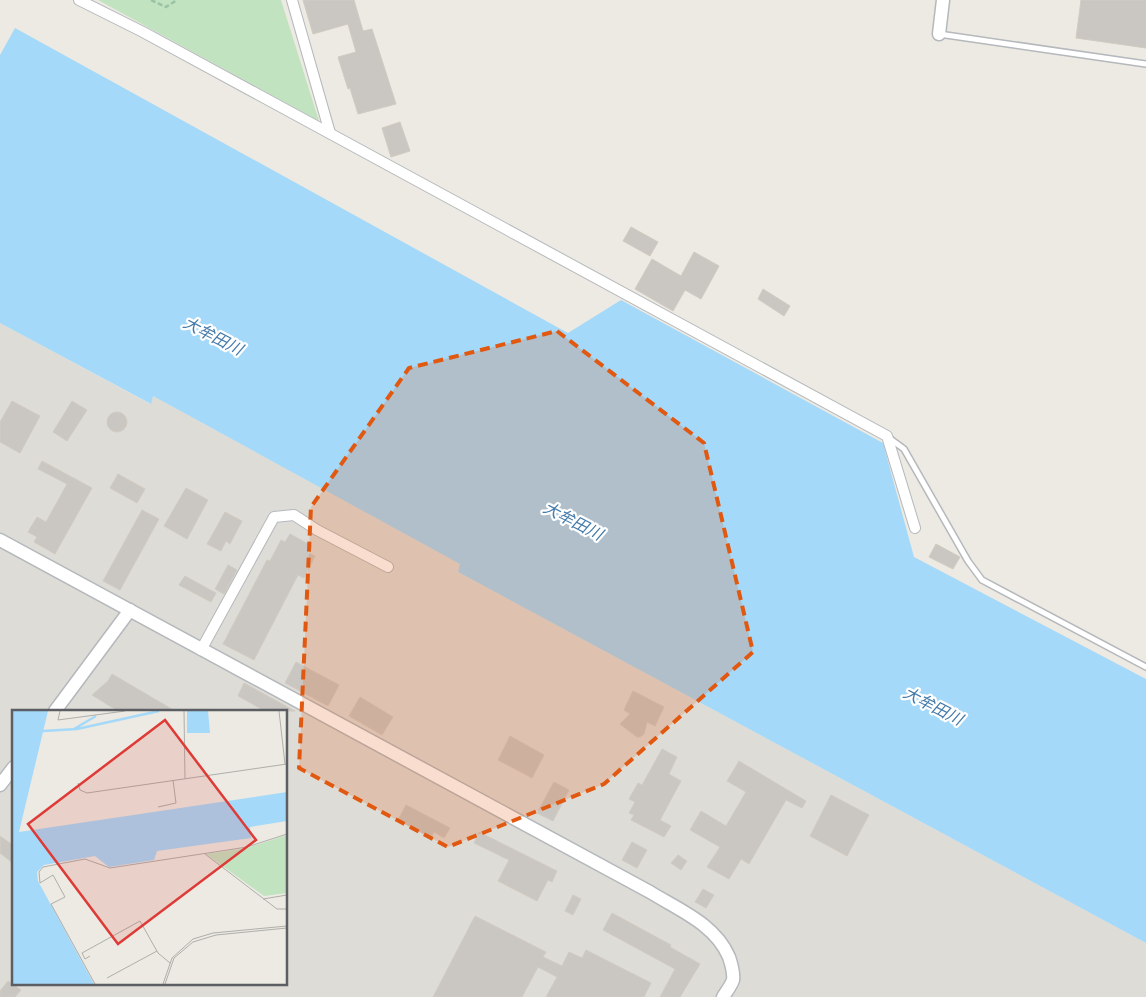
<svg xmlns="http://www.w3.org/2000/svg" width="1146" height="997" viewBox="0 0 1146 997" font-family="Rubik,'Noto Sans JP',sans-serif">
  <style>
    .industrial { fill: #dedcd7; fill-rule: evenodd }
    .green { fill: #c2e3c0 }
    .water { fill: #a5d9f9 }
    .building { fill: #cac6c2; stroke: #d1cbc1 }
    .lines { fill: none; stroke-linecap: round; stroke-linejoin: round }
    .service-casing { stroke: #b5b8bc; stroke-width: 8 }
    .minor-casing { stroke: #b5b8bc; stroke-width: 12 }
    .tertiary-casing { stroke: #b5b8bc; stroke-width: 15 }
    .path { stroke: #9ac3a3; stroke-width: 2.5; stroke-dasharray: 5 2.5; stroke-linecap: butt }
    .service { stroke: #fff; stroke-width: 5 }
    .minor { stroke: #fff; stroke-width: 10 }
    .tertiary { stroke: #fff; stroke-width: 12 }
    .marked { fill: #e15910; fill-opacity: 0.2; stroke: #e15910; stroke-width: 4; stroke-dasharray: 10 6; stroke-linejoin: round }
    .labels { text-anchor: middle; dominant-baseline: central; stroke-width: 4.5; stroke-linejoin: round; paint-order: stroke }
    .water-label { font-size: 16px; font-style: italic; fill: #447baa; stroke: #fff }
    .inset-river { fill: none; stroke: #a5d9f9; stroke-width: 2.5 }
    .inset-road { fill: none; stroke: #aeaeab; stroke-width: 1 }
    .view { fill: #de3b37; fill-opacity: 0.15; stroke: #de3b37; stroke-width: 2.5 }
    .inset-edge { fill: none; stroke: #5b5e62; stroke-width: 2.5 }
  </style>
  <rect width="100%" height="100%" fill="#eceae2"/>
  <path class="industrial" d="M0,323l150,81 3,-8 308,168 -3,8 688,371v54h-1146zM14,711h272v272h-272z"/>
  <path class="green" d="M98,0h183l38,121z"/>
  <path class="water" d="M15,28l553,305 53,-33 262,143 31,114 232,122v264l-688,-371 2,-8 -307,-168 -2,8 -151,-81v-268z"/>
  <g class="building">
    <path d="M303,0h51l9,31 9,-2 24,75 -38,10 -8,-26 -2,1 -10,-32 18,-5 -8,-28 -35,10z"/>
    <path d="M1081,0h65v48l-70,-10z"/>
    <path d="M400,122l10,29 -19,6 -9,-29z"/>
    <path d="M631,227l27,15 -8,14 -27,-15z"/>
    <path d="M694,252l25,14 -18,33 -16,-9 -12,21 -38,-22 17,-30 29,17z"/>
    <path d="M763,289l27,17 -6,10 -26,-17z"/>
    <path d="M12,401l28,15 -20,37 -20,-11v-20z"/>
    <path d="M72,401l15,9 -20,31 -14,-9z"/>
    <circle cx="117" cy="422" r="10"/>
    <path d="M42,461l50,27 -37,66 -21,-12 3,-5 -9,-5 9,-15 9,5 21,-38 -29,-15z"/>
    <path d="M118,474l27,15 -8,14 -27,-15z"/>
    <path d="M186,488l22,12 -21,39 -23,-13z"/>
    <path d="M142,510l17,9 -39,71 -17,-9z"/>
    <path d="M225,512l17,9 -12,23 -4,-3 -5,10 -14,-7z"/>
    <path d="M290,534l22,12 -4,7 7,3 -11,22 -6,-3 -44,85 -31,-16 44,-84 3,1 11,-21 4,2z"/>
    <path d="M936,544l24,13 -7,12 -24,-12z"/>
    <path d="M228,565l9,5 -13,24 -9,-5z"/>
    <path d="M185,576l31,17 -5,9 -32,-17z"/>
    <path d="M296,662l43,23 -11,21 -43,-23z"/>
    <path d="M112,674l63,37h-57l-26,-16 16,-14z"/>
    <path d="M244,683l51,28h-30l-27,-15z"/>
    <path d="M633,691l31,16 -9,19 -8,-4 -3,12 -4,3h-3l-17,-13 10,-10 -6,-4z"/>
    <path d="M360,697l33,20 -11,18 -33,-19z"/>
    <path d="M510,736l34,19 -12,23 -34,-18z"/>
    <path d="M662,749l15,8 -8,17 12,7 -21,39 11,6 -7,11 -33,-17 3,-5 -5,-2 6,-11 -6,-3 9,-16 4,2z"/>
    <path d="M739,761l67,40 -4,7 -16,-8 -37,64 -8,-5 -12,20 -22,-12 13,-20 -30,-17 11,-19 25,15 20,-34 -19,-11z"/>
    <path d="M554,782l15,8 -16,31 -16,-8z"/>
    <path d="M831,795l38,20 -22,41 -37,-20z"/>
    <path d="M406,805l44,23 -6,10 -10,-6 -3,6 -33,-18z"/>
    <path d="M479,832l78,39 -5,11 -4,-2 -11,21 -39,-20 11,-21 -35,-17z"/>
    <path d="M0,836l14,10v18l-14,-11z"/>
    <path d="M632,842l15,8 -10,18 -15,-8z"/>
    <path d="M678,855l9,6 -6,9 -10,-7z"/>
    <path d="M703,889l11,6 -8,13 -11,-6z"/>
    <path d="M573,895l8,4 -8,16 -8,-4z"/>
    <path d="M612,913l59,32 -1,2 30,17 -20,33h-20l15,-28 -72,-39z"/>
    <path d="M475,916l71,36 -3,5 19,9 7,-14 13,6 4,-8 65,33 -7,14h-98l11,-20 -19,-10 -16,30h-89z"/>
    <path d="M8,981l13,9 -6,7h-15v-6z"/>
  </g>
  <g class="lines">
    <defs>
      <g id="service">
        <path d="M939,34l207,30"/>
        <path d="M889,438l15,11 64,112 14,19 164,87"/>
      </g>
      <g id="minor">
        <path d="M79,0l64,32 744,404 28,92"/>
        <path d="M292,0l38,133"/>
        <path d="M201,650l73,-133 20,-2 23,15 71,37"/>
      </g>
      <g id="tertiary">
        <path d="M939,34l4,-34"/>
        <path d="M0,540l650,352c29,18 65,32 79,65 2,6 5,17 4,23 -2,6 -7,12 -10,17"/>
        <path d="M55,711l75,-101"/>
        <path d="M0,785l14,-18"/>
      </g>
    </defs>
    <use href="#service" class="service-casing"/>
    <use href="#minor" class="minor-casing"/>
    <use href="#tertiary" class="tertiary-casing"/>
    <path class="path" d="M151,0l15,7 11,-7"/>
    <use href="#service" class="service"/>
    <use href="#minor" class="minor"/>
    <use href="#tertiary" class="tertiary"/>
  </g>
  <path class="marked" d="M557,331l147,112 49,209 -149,132 -156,63 -149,-79 12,-261 98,-139z"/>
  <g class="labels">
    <g class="water-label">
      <text transform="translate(213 336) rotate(27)">大牟田川</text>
      <text transform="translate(573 521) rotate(27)">大牟田川</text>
      <text transform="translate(933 706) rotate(27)">大牟田川</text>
    </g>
  </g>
  <g transform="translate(12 710)">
    <rect width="275" height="275" fill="#eceae2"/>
    <path d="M275,125v58l-23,3 -58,-42 41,-6z" fill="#c2e3c0"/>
    <path d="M0,1h36l-29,121 268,-40v29l-37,6 1,11 -94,13 -3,9 -45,7 -14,-11 -51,9 -7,7 1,9 56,103h-82zM175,1h21l2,22h-23z" fill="#a5d9f9"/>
    <path class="inset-river" d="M62,19l22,-13M31,21l34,-2 82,-18"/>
    <path class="inset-road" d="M48,1l-2,9 67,-9M172,1l1,68M267,1l6,53M66,73l2,7 7,3 200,-29M146,97l18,-4 -3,-23M193,144l72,55h10M251,189l24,-4M78,246l-5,3 -3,-6 58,-32 18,32 12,10M95,268l50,-27M83,274l-44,-80 14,-7 -12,-22 -13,8 -1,-11 4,-5 42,-8 25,9 137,-21 40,-13M151,274l9,-26 21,-19 20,-6 74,-7M153,274l9,-26 19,-16 23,-7 71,-7"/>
    <path class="view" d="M153,10l91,120 -138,104 -90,-120z"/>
    <rect width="275" height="275" class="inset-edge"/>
  </g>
</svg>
